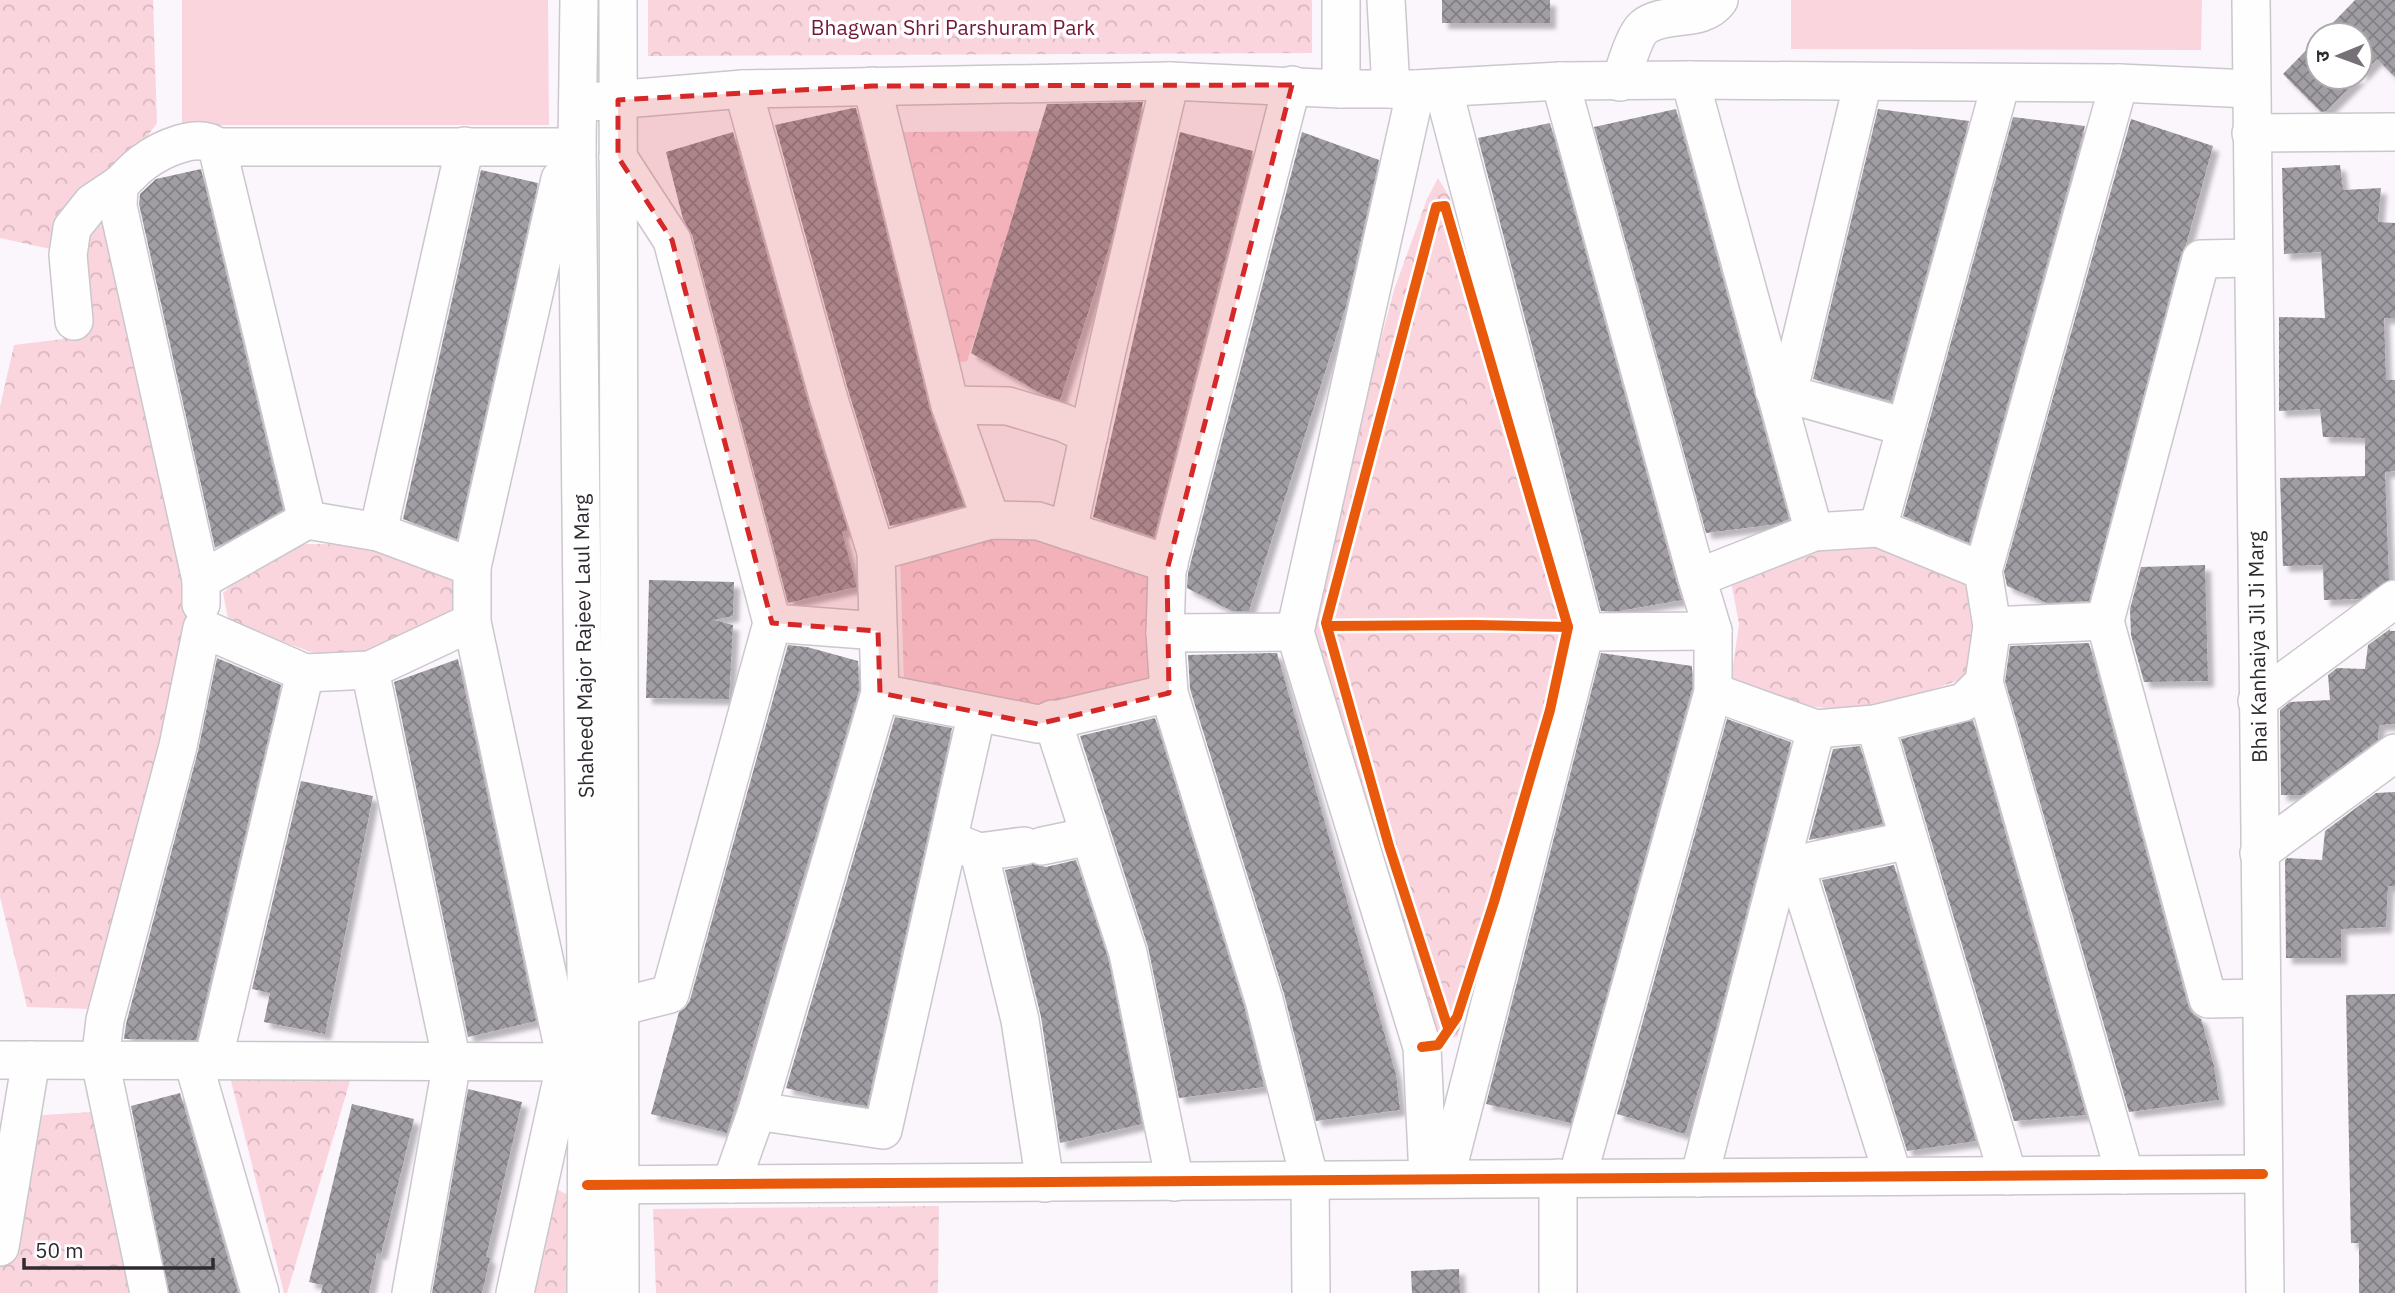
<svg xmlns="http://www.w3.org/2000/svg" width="2395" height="1293" viewBox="0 0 2395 1293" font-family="'IBM Plex Sans','Noto Sans Devanagari',sans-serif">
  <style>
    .green { fill: #fad5de }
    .forest { fill: url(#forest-crowns) }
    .building { fill: url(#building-cross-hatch); filter: url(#shadow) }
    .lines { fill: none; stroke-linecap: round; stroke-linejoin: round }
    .minor-casing { stroke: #cbc7cd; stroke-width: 40 }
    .minor { stroke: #fefeff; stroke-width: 37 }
    .cycleway-casing { stroke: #fff; stroke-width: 15 }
    .cycleway { stroke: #e8590c; stroke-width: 10 }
    .marked { fill: #d62828; fill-opacity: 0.2; stroke: #d62828; stroke-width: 5; stroke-dasharray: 14 9; stroke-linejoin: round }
    .labels { text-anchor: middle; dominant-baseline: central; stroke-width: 7; stroke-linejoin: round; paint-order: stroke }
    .park-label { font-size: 21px; fill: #721836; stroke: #fff }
    .street-label { font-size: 21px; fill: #2f2a30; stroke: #fff }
  </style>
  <defs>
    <pattern id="forest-crowns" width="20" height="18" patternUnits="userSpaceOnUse" patternTransform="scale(1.75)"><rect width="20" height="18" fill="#fad5de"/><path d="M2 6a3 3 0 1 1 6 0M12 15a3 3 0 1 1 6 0" fill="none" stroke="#d7b7bf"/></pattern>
    <pattern id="building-cross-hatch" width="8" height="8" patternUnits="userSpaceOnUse" patternTransform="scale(1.75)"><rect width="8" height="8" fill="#a09da3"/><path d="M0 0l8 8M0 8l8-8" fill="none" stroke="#838085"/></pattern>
    <filter id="shadow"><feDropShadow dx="6" dy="6" stdDeviation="2" flood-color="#0004"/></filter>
  </defs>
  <rect width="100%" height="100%" fill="#fbf6fc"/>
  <g class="green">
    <path d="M182,0h366l1,125h-367z"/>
    <path d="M1791,0h411l-1,50 -410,-1z"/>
  </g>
  <g class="forest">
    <path d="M0,0h153l4,123 -53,73 83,393 -2,51 -95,369 -63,-2 -27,-110v-490l14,-62 49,-6 1,-87 -64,-14z"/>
    <path d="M648,0h664v53l-664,3z"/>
    <path d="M1044,131l-77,230 -20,4 -46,-233z"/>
    <path d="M1438,178l12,20 128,430 -91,322 -30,87 -22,2 -130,-412 89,-337 33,-91z"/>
    <path d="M1040,530l115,42 1,107 -122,31 -130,-28 -4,-124 91,-26z"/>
    <path d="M1874,538l100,40 3,96 -110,38 -62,-6 -74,-27 8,-55 -9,-48 86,-32z"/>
    <path d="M305,544l112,1 31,23 18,33 -19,25 -61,26 -63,4 -94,-33 -6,-30c24,-23 50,-38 82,-49z"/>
    <path d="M229,1073l121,8 -63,212h-3z"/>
    <path d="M107,1111l42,182h-149v-58l28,-119z"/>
    <path d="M551,1186l17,9v98h-37z"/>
    <path d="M939,1206l-1,87h-282l-3,-84z"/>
  </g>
  <g class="building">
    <rect x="1442" y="0" width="108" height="23"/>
    <path d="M2355,0h40v77l-18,-18 -17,18v-42h-39z"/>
    <path d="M2318,38v39h42l-34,34 -5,1 -38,-38z"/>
    <path d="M1143,102l-31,136 -52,162 -18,-6 -71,-41 76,-249z"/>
    <path d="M853,108h3l74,302 34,96 -74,20 -42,-136 -73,-265z"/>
    <path d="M1676,109l113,410 -12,5 -71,9 -112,-406z"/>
    <path d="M1878,109l91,12 -78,280 -78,-22z"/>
    <path d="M2013,117l72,9 -116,417 -66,-27z"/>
    <path d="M2131,119l82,27 -27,99 -5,9 -92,347 -42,2 -40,-17 -3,-14z"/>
    <path d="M1550,123l127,461 5,16 -63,11h-18l-123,-473z"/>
    <path d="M733,132l75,270 40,129 -6,1 14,52v3l-68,16 -96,-368 -9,-16 -17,-67z"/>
    <path d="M1180,132l73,19 -99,386 -61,-20z"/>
    <path d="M1302,132l77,28 -33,146 -97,305h-17l-45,-23 1,-15z"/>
    <path d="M2340,165l3,25 38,-2 -3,34 17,1v95h-11l2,62h9v91l-10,1 4,108 -29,19 -36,1 -1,-35 -40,1 -3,-88 85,-2v-38l-42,-1 -3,-28 -41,2v-94l46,1 -4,-66 -37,2 -2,-86z"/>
    <path d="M201,169l82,341 -68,38 -76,-344 1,-10 16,-15z"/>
    <path d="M481,170l57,13 -81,356 -54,-20z"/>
    <path d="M2205,565l3,116 -64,1 -13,-47 -1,-26 11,-42z"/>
    <path d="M649,580l85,2 -1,34 -19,4 19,5 -4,74 -83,-1z"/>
    <path d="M2390,629v2h5v93l-16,1 -1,15 -75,55h-22l-1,-85 10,-8 40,-2 -2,-25 9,-7 28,1 3,-24z"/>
    <path d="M2089,643l99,362 4,8 9,6 13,47 5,34 -90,12 -124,-431 5,-35z"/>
    <path d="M788,645l19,2 51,14 1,29 -132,443 -76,-19 28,-102 6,-4 5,-8z"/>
    <path d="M1277,653l119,422 4,35 -84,11 -32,-127 -94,-305 -2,-34z"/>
    <path d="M1601,653l91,13v23l-121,434 -85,-19z"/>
    <path d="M217,658l64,27 -85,355 -72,-1 2,-15 72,-273z"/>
    <path d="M458,659l78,362 -68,16 -74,-355z"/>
    <path d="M895,717l57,11 -85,378 -26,-4 -55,-14z"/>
    <path d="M1155,718l89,288 20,81 -85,11 -31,-151 -68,-211z"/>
    <path d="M1727,719l64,23 -79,302 -27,90 -68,-20z"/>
    <path d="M1973,720l113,395 -72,6 -113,-382z"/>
    <path d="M1860,746l23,78 -74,16 24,-91z"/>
    <path d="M301,781l72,15 -48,238 -61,-12 6,-29 -18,-4z"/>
    <path d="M2395,792v94h-7l-2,41 -45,2v29h-55l-1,-98 2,-2 35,2 3,-29 51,-38z"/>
    <path d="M1076,860l32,98 34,166 -82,19 -19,-126 -36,-147 28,-6 13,3z"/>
    <path d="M1894,865l82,276 -69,10 -85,-271z"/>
    <path d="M2395,994v299h-36v-50h-8l-5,-248z"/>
    <path d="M468,1089l54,13 -36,155 4,1 -8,35h-50z"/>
    <path d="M180,1093l58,200h-69l-38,-187z"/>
    <path d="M352,1104l62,15 -33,135 -4,-1 -8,40h-48l2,-8 -14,-3z"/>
    <path d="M1459,1269l1,24h-48l-1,-22z"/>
  </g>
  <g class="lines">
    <defs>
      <g id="minor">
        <path d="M579,0l-2,147 10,915 -1,231"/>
        <path d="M618,0l2,1293"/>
        <path d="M1341,0v89"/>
        <path d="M1386,0l5,89"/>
        <path d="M2251,0l14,1293"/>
        <path d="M1690,80l124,452"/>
        <path d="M1560,81l137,497"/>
        <path d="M1620,82c5,-13 14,-47 24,-55 21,-17 58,-3 75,-27"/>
        <path d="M1292,85l-125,485 -2,63 4,60 95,307 46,181 1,112"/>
        <path d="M872,86l78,319 41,115"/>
        <path d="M1443,88l142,544 -140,547"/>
        <path d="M743,89l85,307 48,156"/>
        <path d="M1416,89l-121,543 127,415 6,131"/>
        <path d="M578,103l165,-14 427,-8 171,8h75l144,-8 130,-1 429,3 131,6"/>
        <path d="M2251,133l144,-1"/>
        <path d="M217,147h360"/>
        <path d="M618,157l54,83 100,383"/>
        <path d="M2252,258l-51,1 -96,362 103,378 53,-1"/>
        <path d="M74,321l-6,-66 4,-27 20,-25 27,-18"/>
        <path d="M1774,390l131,37"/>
        <path d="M1788,394l75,-312"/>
        <path d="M950,405l58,1 56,17 25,12"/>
        <path d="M1878,528l123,-445"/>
        <path d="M1068,531l39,-181 63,-269"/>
        <path d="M378,532l87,-386"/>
        <path d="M1169,564l-131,-43 -47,-1 -115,32 4,141 158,31 131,-31"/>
        <path d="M472,567l88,-388"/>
        <path d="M1983,571l-105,-43 -64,4 -117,46 16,53v61l103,37 59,-5 89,-22 20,-20 8,-56 -9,-55 136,-488"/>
        <path d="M201,580l106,-60 71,12 94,35v55l94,439 -51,232"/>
        <path d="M201,604v-24l-83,-374 1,-21c8,-7 16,-17 25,-23 16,-12 55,-31 73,-15l90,373"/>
        <path d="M1992,626l113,-5"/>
        <path d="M1585,632l128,-1"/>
        <path d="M1165,633l130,-1"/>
        <path d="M370,670l82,392 -41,231"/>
        <path d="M305,673l65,-3 102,-48"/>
        <path d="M1984,682l141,493"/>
        <path d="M2257,701l138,-102"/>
        <path d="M1052,719l76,234 47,229"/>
        <path d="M1875,724l133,452"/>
        <path d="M949,840l30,12 41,168 25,163"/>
        <path d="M1042,846l48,-10"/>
        <path d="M979,852l45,-6"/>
        <path d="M2259,853l136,-100"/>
        <path d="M1795,865l98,311"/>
        <path d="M1780,868l129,-28"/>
        <path d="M619,1007l51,-13 102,-371 106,8"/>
        <path d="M0,1060l590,2"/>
        <path d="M193,1061l67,232"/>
        <path d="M757,1111l126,19 94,-418"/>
        <path d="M1577,1178l136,-486"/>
        <path d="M1699,1178l117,-449"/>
        <path d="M731,1184l26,-73 123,-418"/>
        <path d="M587,1185l1676,-11"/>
        <path d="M0,1247l31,-187"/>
        <path d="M149,1293l-49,-232 5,-41 73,-274 24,-118 103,45 -92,388"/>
        <path d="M1558,1293v-115"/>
      </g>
    </defs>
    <use href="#minor" class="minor-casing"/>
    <use href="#minor" class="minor"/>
    <defs>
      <g id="cycleway">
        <path d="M1327,626l148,-1 93,2"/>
        <path d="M1422,1047l16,-2 19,-28 37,-115 56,-192 18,-83 -123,-421 -9,1 -110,416 63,223 59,182"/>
        <path d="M587,1185l1676,-11"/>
      </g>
    </defs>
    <use href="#cycleway" class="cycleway-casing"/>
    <use href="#cycleway" class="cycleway"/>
  </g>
  <path class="marked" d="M1292,85l-125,485 2,123 -131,31 -158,-31 -2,-62 -106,-8 -100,-383 -54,-83v-57l254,-14z"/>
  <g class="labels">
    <g class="park-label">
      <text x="953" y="27">Bhagwan Shri Parshuram Park</text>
    </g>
    <g class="street-label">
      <text transform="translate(583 646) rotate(-91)">Shaheed Major Rajeev Laul Marg</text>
      <text transform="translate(2257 647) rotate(-91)">Bhai Kanhaiya Jil Ji Marg</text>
    </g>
  </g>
  <g transform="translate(2339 56) rotate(269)"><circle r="33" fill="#ffffff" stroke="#acaaac" stroke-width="2"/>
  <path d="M0-5L12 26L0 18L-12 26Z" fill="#767177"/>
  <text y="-10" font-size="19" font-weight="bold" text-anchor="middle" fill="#2f2a30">उ</text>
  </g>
  <path d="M24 1258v10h189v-10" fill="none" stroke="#2f2a30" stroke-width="3.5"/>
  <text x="35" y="1258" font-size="21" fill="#2f2a30" stroke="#ffffff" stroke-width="5" paint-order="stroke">50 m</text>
</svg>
